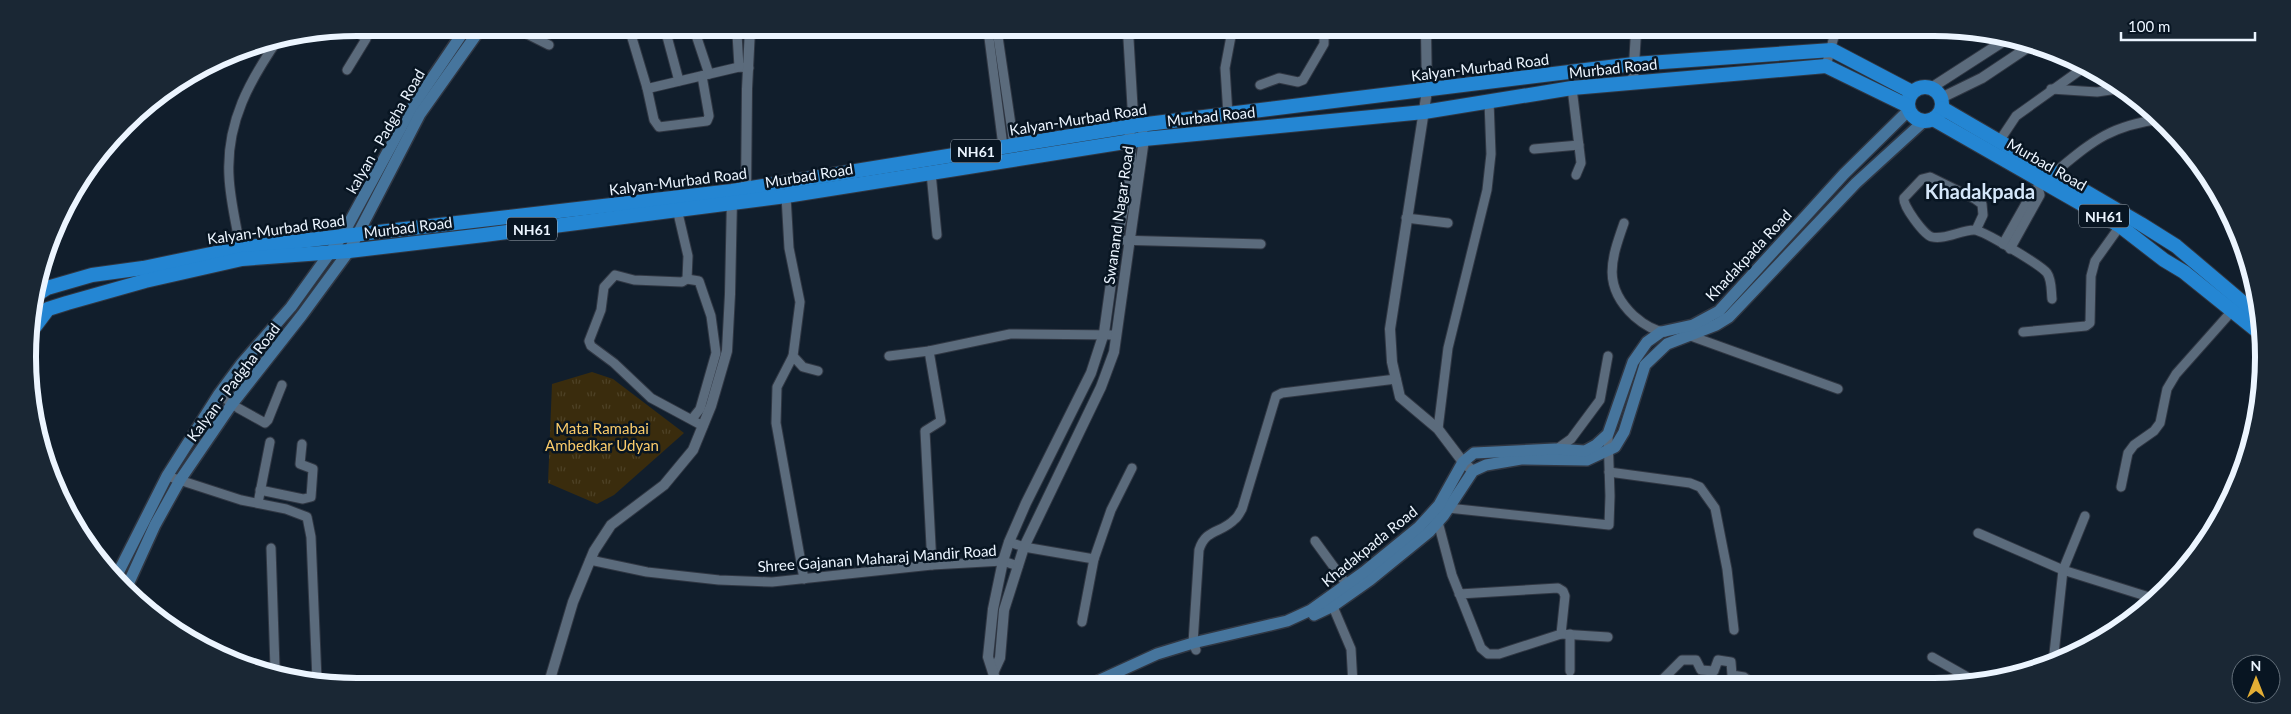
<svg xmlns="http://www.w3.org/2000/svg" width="2291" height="714" viewBox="0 0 2291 714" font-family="Lato,sans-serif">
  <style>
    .grass { fill: url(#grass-tufts) }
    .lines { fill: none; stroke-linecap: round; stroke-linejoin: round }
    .minor-casing { stroke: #303743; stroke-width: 11 }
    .tertiary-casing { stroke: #303743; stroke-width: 12 }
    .secondary-casing { stroke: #303743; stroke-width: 14 }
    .trunk-casing { stroke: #303743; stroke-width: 16 }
    .minor { stroke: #5b6b7c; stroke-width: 9 }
    .tertiary { stroke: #5b6b7c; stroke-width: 10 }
    .secondary { stroke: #46759d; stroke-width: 11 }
    .trunk { stroke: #2486d3; stroke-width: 14 }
    .labels { text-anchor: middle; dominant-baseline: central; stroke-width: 5; stroke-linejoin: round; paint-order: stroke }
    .shield { fill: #081522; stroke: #a8b2bd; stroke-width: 1 }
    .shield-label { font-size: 14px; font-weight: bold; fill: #ecf5ff }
    .street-label { font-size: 15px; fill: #ecf5ff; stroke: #081522 }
    .park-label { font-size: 15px; fill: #facb6a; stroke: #081522 }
    .district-label { font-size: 20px; font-weight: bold; fill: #d5e7fa; stroke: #081522 }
    .rim { fill: none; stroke: #ecf5ff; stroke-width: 6 }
  </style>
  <defs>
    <pattern id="grass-tufts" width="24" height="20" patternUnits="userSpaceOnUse" patternTransform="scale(1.25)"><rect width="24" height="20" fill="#3a2c0d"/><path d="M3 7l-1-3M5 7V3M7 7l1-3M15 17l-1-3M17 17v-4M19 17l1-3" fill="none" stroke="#4d4125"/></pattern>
  </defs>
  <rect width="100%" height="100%" fill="#111e2c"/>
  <path class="grass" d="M592,372l21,7 71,54 -70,62 -17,9 -49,-21 4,-99z"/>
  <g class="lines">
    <defs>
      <g id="minor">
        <path d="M515,28l34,17"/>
        <path d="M636,29h-3l-1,9 15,50h3l89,-21 10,1"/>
        <path d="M665,29l14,52"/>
        <path d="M694,29l15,45"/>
        <path d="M734,29l3,5 2,33"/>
        <path d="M988,30l15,116"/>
        <path d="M997,30l17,115"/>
        <path d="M1826,66l9,-33"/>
        <path d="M347,70l19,-31 -13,-11"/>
        <path d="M1260,85l19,-7 19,4 5,-2 21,-36v-13"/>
        <path d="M647,88l7,32 5,7 48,-6 2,-5 -7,-40"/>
        <path d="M1572,88l9,75 -5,12"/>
        <path d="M2051,89l46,3 27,-4"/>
        <path d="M1228,115l-3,-47 7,-37"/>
        <path d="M2000,140l16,-24 70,-50"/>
        <path d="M1534,149l45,-4"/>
        <path d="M931,173l6,62"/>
        <path d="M2054,173c39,-32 55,-47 107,-54"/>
        <path d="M786,196l3,52 11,54 -7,54 10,11 15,4"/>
        <path d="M677,209l11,47 -1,23 -5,3 -48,-2 -19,-5 -11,12 -3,23 -12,31 2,5 23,17 37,35 52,28"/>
        <path d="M1406,218l42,5"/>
        <path d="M1624,223c-13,37 -22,63 10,93 8,7 20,15 31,16"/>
        <path d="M1976,230l7,-15 -1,-11 -7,-5 -45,-22 -8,2 -18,19c-2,7 20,37 28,39 13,3 29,-7 42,-7 9,0 68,36 73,43 5,7 4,18 5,26"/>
        <path d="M1117,240l144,4"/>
        <path d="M2003,244l30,-53 5,-3 5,-8"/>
        <path d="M2010,249l30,-54 -2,-7"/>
        <path d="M241,252c-4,-25 -11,-51 -12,-76 -3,-54 21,-96 50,-138"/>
        <path d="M687,279l12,2 12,35 5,37 -16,56 -8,10"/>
        <path d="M2023,332l63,-6 4,-3 1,-47 4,-15 25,-35"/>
        <path d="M1688,335l150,54"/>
        <path d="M929,351l12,70 -16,10 7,134"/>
        <path d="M793,356l-16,31 -1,36 28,156"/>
        <path d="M889,356l40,-5 81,-17 106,1"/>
        <path d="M219,394l19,14 27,15 3,-3 14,-35"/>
        <path d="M1438,429l10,-81 39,-158 4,-36 -2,-53"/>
        <path d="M1554,451l17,-12 29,-39 8,-44"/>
        <path d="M1609,472l81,11 10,4 15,21 12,61 7,61"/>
        <path d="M167,476l74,24 45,9 21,8 4,20 6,143 -2,2"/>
        <path d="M2121,487l7,-34 6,-8 20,-14 6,-8 7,-34 9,-15 56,-63"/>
        <path d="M260,490l43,9 8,-2 2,-28 -13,-5 2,-20"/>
        <path d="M258,503l12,-61"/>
        <path d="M1448,508l161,17 1,-29 -2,-62"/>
        <path d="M1435,518l3,4 14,53 29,73 7,6h11l62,-20 4,-38 -2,-5 -5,-3 -99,6"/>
        <path d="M1978,533l85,37 86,27"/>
        <path d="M1315,541l32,44"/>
        <path d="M1009,542l15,5 70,12"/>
        <path d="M590,560l57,12 72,8 53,2 160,-17 71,-4 15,5"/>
        <path d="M1331,602l20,47 2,36"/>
        <path d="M1082,622l12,-63 17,-49 21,-42"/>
        <path d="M1561,634l47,3"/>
        <path d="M1570,634v37"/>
        <path d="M1196,650l-3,-7 6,-93c7,-22 22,-16 36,-31 3,-2 5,-7 7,-10l34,-113 6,-3 114,-14"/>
        <path d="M1932,657l46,26"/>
        <path d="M2053,663l10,-93 22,-54"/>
        <path d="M246,666l29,2 -4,-120"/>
        <path d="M1658,684l24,-24h14l5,10 13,1 4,-11 13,2 1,13 12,2 4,3v4"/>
      </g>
      <g id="tertiary">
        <path d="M1426,32l1,59 -37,238 2,33 8,35 38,32 25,33 10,9"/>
        <path d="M1633,82l3,-50"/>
        <path d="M1931,88l79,-51"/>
        <path d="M1941,98l41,-20 51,-34"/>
        <path d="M746,195l1,-106 3,-60"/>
        <path d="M994,671l6,-13 4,-48 20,-63 77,-160 13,-35 30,-213 -1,-5"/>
        <path d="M997,685l-9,-28 5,-48 10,-48 6,-19 17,-39 65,-130 13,-40 13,-93 15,-73 -3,-41 4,-11 -5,-84"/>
        <path d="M548,686l25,-84 21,-51 17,-26 53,-40 29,-35 18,-44 16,-55 3,-57 2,-96"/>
      </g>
      <g id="secondary">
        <path d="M115,579l52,-103 52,-82 23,-31 49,-56 51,-71 69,-127 55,-81"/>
        <path d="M125,591l30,-66 25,-45 52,-76 70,-89 47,-64 71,-137 61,-86"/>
        <path d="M1314,615l19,-9 37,-26 59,-48 15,-17 29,-44 13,-6 35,-6 66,1 28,-13 9,-15 21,-67 22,-21 49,-19 13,-8 127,-134 68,-62"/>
        <path d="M1089,685l68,-31 36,-11 94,-22 24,-11 53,-38 55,-45 20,-22 24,-43 11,-9 81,-4 30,2 11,-6 12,-11 25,-72 14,-20 14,-10 32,-7 26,-14 125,-137 65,-64"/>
      </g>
      <g id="trunk">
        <circle cx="1925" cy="104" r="17"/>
        <path d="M1942,108l199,116 35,22 84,71"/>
        <path d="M1933,119l187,107 44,34 20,12 77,62"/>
        <path d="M36,295l11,-7 45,-13 51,-7 97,-20 492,-57 407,-66 495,-61 198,-14 80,42"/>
        <path d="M30,333l18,-24 19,-6 78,-22 97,-22 107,-8 135,-16 302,-39 358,-57 280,-27 148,-24 254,-22 82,40"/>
      </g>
    </defs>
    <use href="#minor" class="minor-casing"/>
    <use href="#tertiary" class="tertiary-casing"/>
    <use href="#secondary" class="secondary-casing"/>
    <use href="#trunk" class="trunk-casing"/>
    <use href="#minor" class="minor"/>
    <use href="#tertiary" class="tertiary"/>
    <use href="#secondary" class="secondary"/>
    <use href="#trunk" class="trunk"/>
  </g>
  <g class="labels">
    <g class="shield">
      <rect x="951" y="139.5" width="50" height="23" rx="4"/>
      <rect x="2079" y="204.5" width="50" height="23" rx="4"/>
      <rect x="507" y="217.5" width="50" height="23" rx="4"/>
    </g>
    <g class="shield-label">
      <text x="976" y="151">NH61</text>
      <text x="2104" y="216">NH61</text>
      <text x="532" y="229">NH61</text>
    </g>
    <g class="street-label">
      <text transform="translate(1480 67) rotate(-7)">Kalyan-Murbad Road</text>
      <text transform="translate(1613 68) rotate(-6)">Murbad Road</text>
      <text transform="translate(1211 116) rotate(-6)">Murbad Road</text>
      <text transform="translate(1078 119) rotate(-9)">Kalyan-Murbad Road</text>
      <text transform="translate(385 131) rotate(-60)">kalyan - Padgha Road</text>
      <text transform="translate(2047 164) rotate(30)">Murbad Road</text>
      <text transform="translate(809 175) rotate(-9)">Murbad Road</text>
      <text transform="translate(678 181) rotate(-7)">Kalyan-Murbad Road</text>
      <text transform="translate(1118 215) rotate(-82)">Swanand Nagar Road</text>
      <text transform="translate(408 227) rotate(-7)">Murbad Road</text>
      <text transform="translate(276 229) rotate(-8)">Kalyan-Murbad Road</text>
      <text transform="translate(1748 255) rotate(-47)">Khadakpada Road</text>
      <text transform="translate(233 382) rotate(-53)">Kalyan - Padgha Road</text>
      <text transform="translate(1369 546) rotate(-39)">Khadakpada Road</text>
      <text transform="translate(877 558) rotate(-4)">Shree Gajanan Maharaj Mandir Road</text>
    </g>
    <g class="park-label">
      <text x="602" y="428">Mata Ramabai<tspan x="602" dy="17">Ambedkar Udyan</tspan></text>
    </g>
    <g class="district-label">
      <text x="1980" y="191">Khadakpada</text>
    </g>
  </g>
  <path d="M0 0H2291V714H0ZM357 36H1934A321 321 0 0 1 2255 357V357A321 321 0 0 1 1934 678H357A321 321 0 0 1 36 357V357A321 321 0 0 1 357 36Z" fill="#1a2734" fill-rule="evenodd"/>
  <path class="rim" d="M357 36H1934A321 321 0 0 1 2255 357V357A321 321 0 0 1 1934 678H357A321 321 0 0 1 36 357V357A321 321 0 0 1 357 36Z"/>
  <g transform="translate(2256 679)"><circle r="24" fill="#081522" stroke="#636f7a"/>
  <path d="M0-4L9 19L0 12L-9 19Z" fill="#e3ae35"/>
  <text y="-8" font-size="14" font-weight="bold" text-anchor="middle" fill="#ecf5ff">N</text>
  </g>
  <path d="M2121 32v8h134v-8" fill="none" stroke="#ecf5ff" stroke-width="2.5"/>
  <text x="2128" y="32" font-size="15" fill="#ecf5ff" stroke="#081522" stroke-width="4" paint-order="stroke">100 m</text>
</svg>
